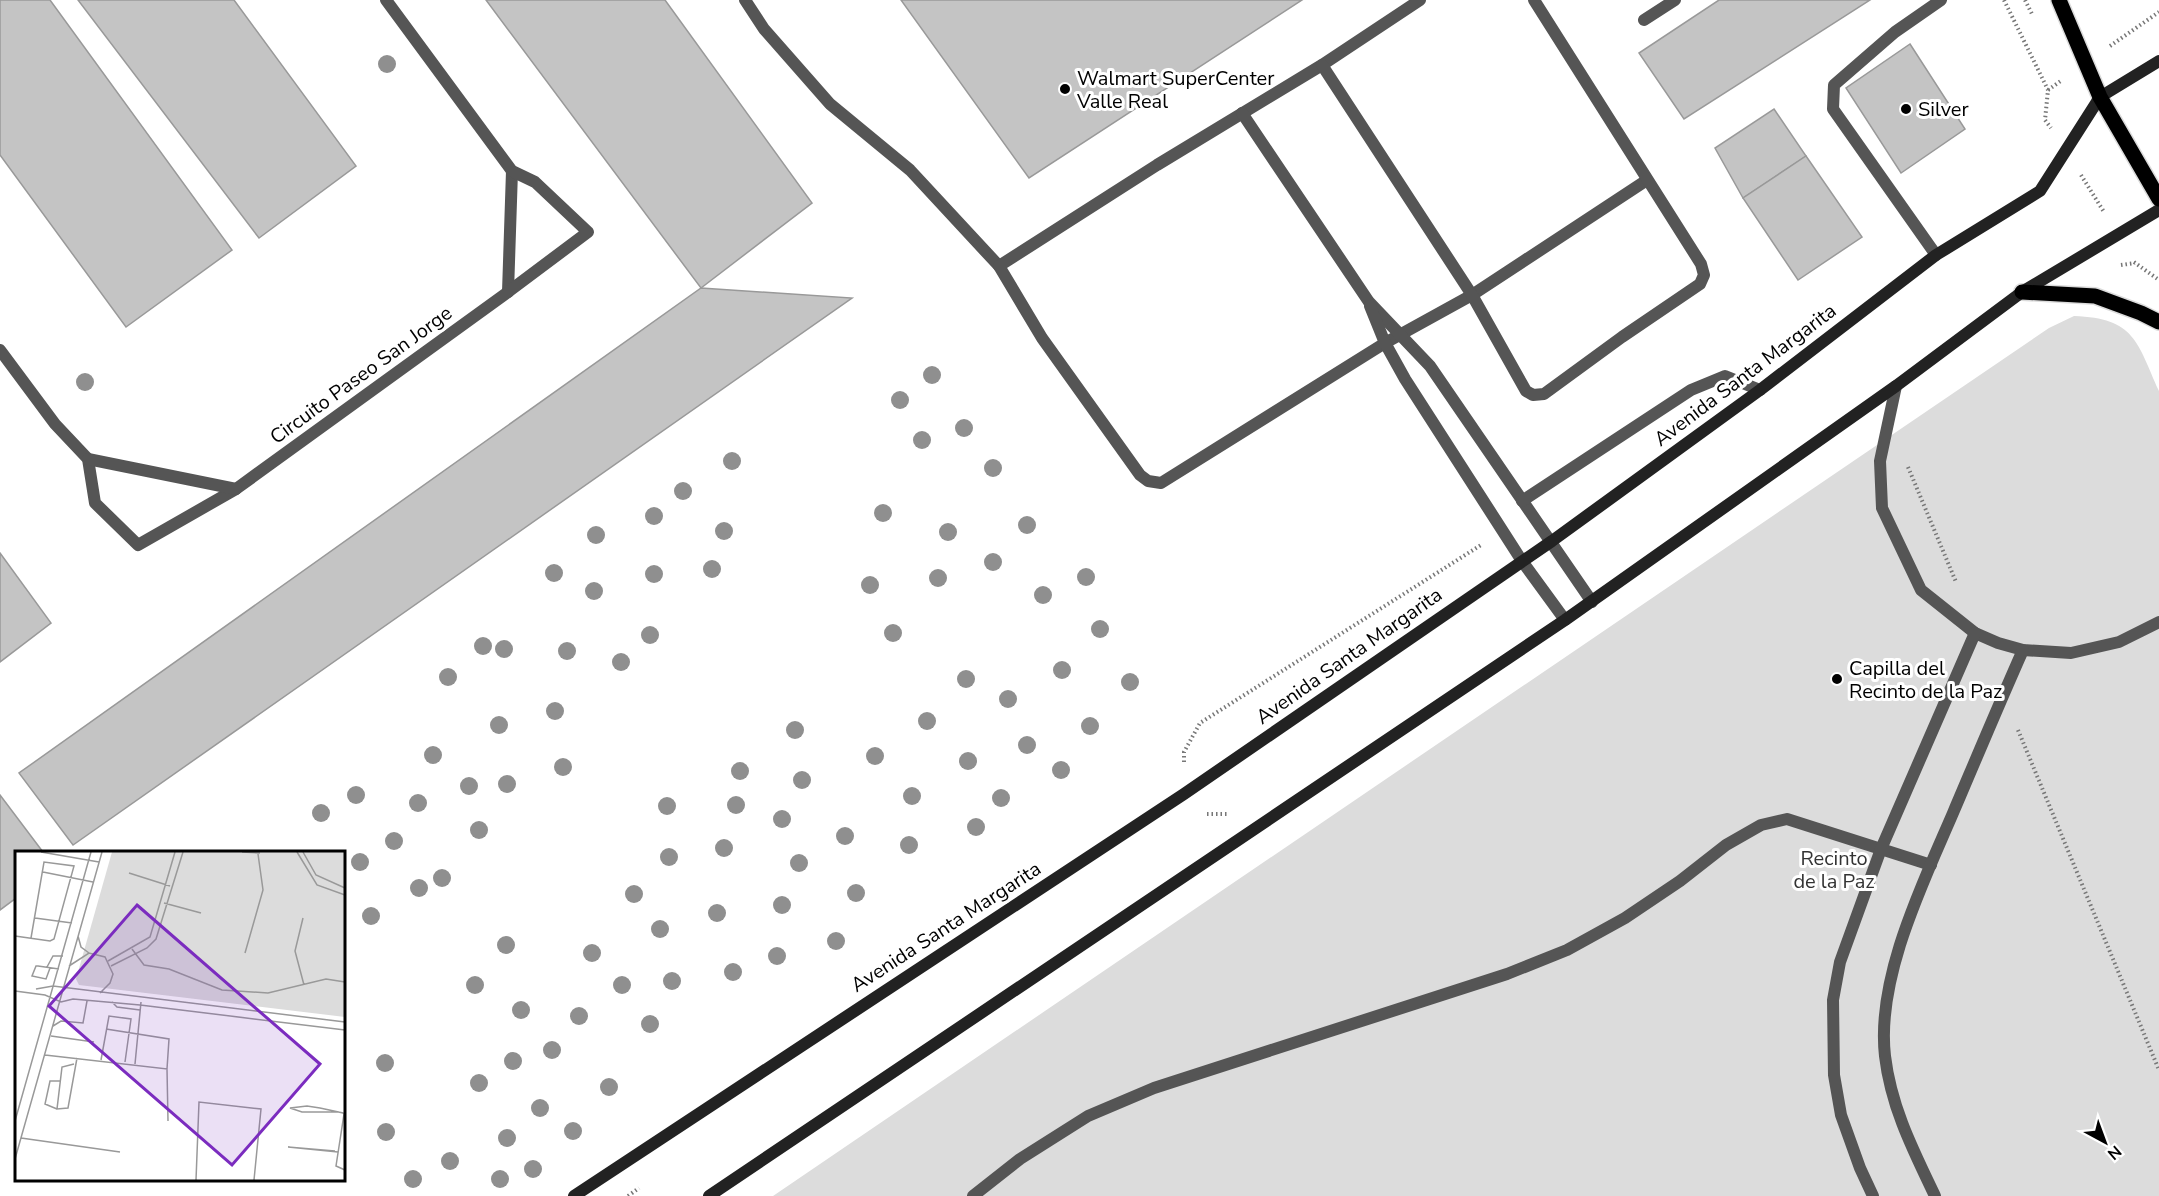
<svg xmlns="http://www.w3.org/2000/svg" width="2159" height="1196" viewBox="0 0 2159 1196" font-family="'Nunito Sans',sans-serif">
  <style>
    .green { fill: #dcdcdc }
    .building { fill: #c4c4c4; stroke: #999; stroke-width: 1.5 }
    .lines { fill: none; stroke-linecap: round; stroke-linejoin: round }
    .primary-casing { stroke: #dbdbdb; stroke-width: 18 }
    .path { stroke: #777; stroke-width: 4; stroke-dasharray: 1.5 3; stroke-linecap: butt }
    .service { stroke: #555; stroke-width: 12 }
    .minor { stroke: #555; stroke-width: 12 }
    .secondary { stroke: #222; stroke-width: 12 }
    .primary { stroke: #000; stroke-width: 15 }
    .tree { fill: #8f8f8f }
    .poi-dot { fill: #000; stroke: #fff; stroke-width: 2 }
    .labels { text-anchor: middle; dominant-baseline: central; stroke-width: 6; stroke-linejoin: round; paint-order: stroke }
    .poi-label { font-size: 20px; fill: #000; stroke: #fff; text-anchor: start }
    .street-label { font-size: 20px; fill: #000; stroke: #fff }
    .park-label { font-size: 20px; fill: #333; stroke: #fff }
    .inset-road { fill: none; stroke: #999; stroke-width: 1.5 }
    .view { fill: #7b2cbf; fill-opacity: 0.15; stroke: #7b2cbf; stroke-width: 3 }
    .inset-edge { fill: none; stroke: #000; stroke-width: 3 }
  </style>
  <rect width="100%" height="100%" fill="#fff"/>
  <path class="green" d="M2074,316c61,2 63,26 85,75v805h-1386l1276,-868z"/>
  <g class="building">
    <path d="M0,0h50l182,250 -106,77 -126,-172z"/>
    <path d="M78,0h156l122,166 -97,72z"/>
    <path d="M486,0h179l147,203 -111,85z"/>
    <path d="M901,0h401l-273,178z"/>
    <path d="M1719,0h151l-186,119 -45,-66z"/>
    <path d="M1910,44l55,85 -64,44 -55,-85z"/>
    <path d="M1774,109l32,47 -63,42 -28,-50z"/>
    <path d="M1806,156l56,81 -64,43 -55,-82z"/>
    <path d="M701,288l151,10 -779,547 -54,-72z"/>
    <path d="M0,553l51,70 -51,39z"/>
    <path d="M0,795l43,57h-27v46l-16,12z"/>
  </g>
  <g class="lines">
    <defs>
      <g id="primary">
        <path d="M2059,0l41,97 59,102"/>
        <path d="M2022,292l73,4 46,17 18,9"/>
      </g>
    </defs>
    <use href="#primary" class="primary-casing"/>
    <g class="path">
      <path d="M2004,0l44,90 -3,30 6,8"/>
      <path d="M2025,0l8,16"/>
      <path d="M2110,46l49,-34"/>
      <path d="M2048,90l14,-10"/>
      <path d="M2081,175l23,37"/>
      <path d="M2134,262l25,18"/>
      <path d="M2121,265l14,-2"/>
      <path d="M1908,467l48,115"/>
      <path d="M2018,730l141,340"/>
      <path d="M1184,762v-10l16,-29 281,-178"/>
      <path d="M1207,814h20"/>
      <path d="M628,1196l11,-8"/>
    </g>
    <g class="service">
      <path d="M745,0l19,29 66,75 80,66 89,96"/>
      <path d="M1420,0l-98,65 -165,100 -158,101 43,72 98,137 8,6 13,2 224,-140 87,-48 175,-115"/>
      <path d="M1644,20l31,-20"/>
      <path d="M1322,65l150,230 54,96 7,4 11,-1 78,-57 78,-53 4,-9 -3,-11 -167,-264"/>
      <path d="M1242,113l127,189 61,64 162,236"/>
      <path d="M1936,255l-103,-146 1,-24 61,-53 46,-32"/>
      <path d="M1370,306l15,37 20,36 117,182 43,59"/>
      <path d="M1896,386l-16,75 2,47 39,82 54,43 23,10 25,7 48,3 48,-11 40,-20"/>
      <path d="M1522,501l169,-111 34,-14 35,14"/>
      <path d="M973,1196l47,-37 68,-43 66,-28 353,-114 60,-24 58,-32 55,-37 46,-36 35,-20 26,-6 144,46"/>
      <path d="M1873,1196l-13,-28 -19,-53 -7,-40 -1,-75 7,-38 41,-113 94,-216"/>
      <path d="M1935,1196c-22,-46 -44,-89 -50,-140 -9,-78 38,-173 68,-243 23,-54 46,-109 70,-163"/>
    </g>
    <g class="minor">
      <path d="M508,292l4,-121"/>
      <path d="M0,350l55,74 33,35 7,44 43,42 98,-56 272,-197 80,-60 -53,-50 -23,-11 -126,-171"/>
      <path d="M88,459l148,30"/>
    </g>
    <g class="secondary">
      <path d="M574,1196l610,-402 368,-253 208,-151 176,-135 104,-64 60,-94 59,-36"/>
      <path d="M709,1196l856,-576 331,-234 126,-94 137,-82"/>
    </g>
    <use href="#primary" class="primary"/>
  </g>
  <g class="tree">
    <circle cx="387" cy="64" r="9"/>
    <circle cx="932" cy="375" r="9"/>
    <circle cx="85" cy="382" r="9"/>
    <circle cx="900" cy="400" r="9"/>
    <circle cx="964" cy="428" r="9"/>
    <circle cx="922" cy="440" r="9"/>
    <circle cx="732" cy="461" r="9"/>
    <circle cx="993" cy="468" r="9"/>
    <circle cx="683" cy="491" r="9"/>
    <circle cx="883" cy="513" r="9"/>
    <circle cx="654" cy="516" r="9"/>
    <circle cx="1027" cy="525" r="9"/>
    <circle cx="724" cy="531" r="9"/>
    <circle cx="948" cy="532" r="9"/>
    <circle cx="596" cy="535" r="9"/>
    <circle cx="993" cy="562" r="9"/>
    <circle cx="712" cy="569" r="9"/>
    <circle cx="554" cy="573" r="9"/>
    <circle cx="654" cy="574" r="9"/>
    <circle cx="1086" cy="577" r="9"/>
    <circle cx="938" cy="578" r="9"/>
    <circle cx="870" cy="585" r="9"/>
    <circle cx="594" cy="591" r="9"/>
    <circle cx="1043" cy="595" r="9"/>
    <circle cx="1100" cy="629" r="9"/>
    <circle cx="893" cy="633" r="9"/>
    <circle cx="650" cy="635" r="9"/>
    <circle cx="483" cy="646" r="9"/>
    <circle cx="504" cy="649" r="9"/>
    <circle cx="567" cy="651" r="9"/>
    <circle cx="621" cy="662" r="9"/>
    <circle cx="1062" cy="670" r="9"/>
    <circle cx="448" cy="677" r="9"/>
    <circle cx="966" cy="679" r="9"/>
    <circle cx="1130" cy="682" r="9"/>
    <circle cx="1008" cy="699" r="9"/>
    <circle cx="555" cy="711" r="9"/>
    <circle cx="927" cy="721" r="9"/>
    <circle cx="499" cy="725" r="9"/>
    <circle cx="1090" cy="726" r="9"/>
    <circle cx="795" cy="730" r="9"/>
    <circle cx="1027" cy="745" r="9"/>
    <circle cx="433" cy="755" r="9"/>
    <circle cx="875" cy="756" r="9"/>
    <circle cx="968" cy="761" r="9"/>
    <circle cx="563" cy="767" r="9"/>
    <circle cx="1061" cy="770" r="9"/>
    <circle cx="740" cy="771" r="9"/>
    <circle cx="802" cy="780" r="9"/>
    <circle cx="507" cy="784" r="9"/>
    <circle cx="469" cy="786" r="9"/>
    <circle cx="356" cy="795" r="9"/>
    <circle cx="912" cy="796" r="9"/>
    <circle cx="1001" cy="798" r="9"/>
    <circle cx="418" cy="803" r="9"/>
    <circle cx="736" cy="805" r="9"/>
    <circle cx="667" cy="806" r="9"/>
    <circle cx="321" cy="813" r="9"/>
    <circle cx="782" cy="819" r="9"/>
    <circle cx="976" cy="827" r="9"/>
    <circle cx="479" cy="830" r="9"/>
    <circle cx="845" cy="836" r="9"/>
    <circle cx="394" cy="841" r="9"/>
    <circle cx="909" cy="845" r="9"/>
    <circle cx="724" cy="848" r="9"/>
    <circle cx="669" cy="857" r="9"/>
    <circle cx="360" cy="862" r="9"/>
    <circle cx="799" cy="863" r="9"/>
    <circle cx="442" cy="878" r="9"/>
    <circle cx="419" cy="888" r="9"/>
    <circle cx="856" cy="893" r="9"/>
    <circle cx="634" cy="894" r="9"/>
    <circle cx="782" cy="905" r="9"/>
    <circle cx="717" cy="913" r="9"/>
    <circle cx="371" cy="916" r="9"/>
    <circle cx="660" cy="929" r="9"/>
    <circle cx="836" cy="941" r="9"/>
    <circle cx="506" cy="945" r="9"/>
    <circle cx="592" cy="953" r="9"/>
    <circle cx="777" cy="956" r="9"/>
    <circle cx="733" cy="972" r="9"/>
    <circle cx="672" cy="981" r="9"/>
    <circle cx="475" cy="985" r="9"/>
    <circle cx="622" cy="985" r="9"/>
    <circle cx="521" cy="1010" r="9"/>
    <circle cx="579" cy="1016" r="9"/>
    <circle cx="650" cy="1024" r="9"/>
    <circle cx="552" cy="1050" r="9"/>
    <circle cx="513" cy="1061" r="9"/>
    <circle cx="385" cy="1063" r="9"/>
    <circle cx="479" cy="1083" r="9"/>
    <circle cx="609" cy="1087" r="9"/>
    <circle cx="540" cy="1108" r="9"/>
    <circle cx="573" cy="1131" r="9"/>
    <circle cx="386" cy="1132" r="9"/>
    <circle cx="507" cy="1138" r="9"/>
    <circle cx="450" cy="1161" r="9"/>
    <circle cx="533" cy="1169" r="9"/>
    <circle cx="413" cy="1179" r="9"/>
    <circle cx="500" cy="1179" r="9"/>
  </g>
  <g class="poi-dot">
    <circle cx="1065" cy="89" r="6"/>
    <circle cx="1906" cy="109" r="6"/>
    <circle cx="1837" cy="679" r="6"/>
  </g>
  <g class="labels">
    <g class="poi-label">
      <text x="1077" y="78">Walmart SuperCenter<tspan x="1077" dy="23">Valle Real</tspan></text>
      <text x="1918" y="109">Silver</text>
      <text x="1849" y="668">Capilla del<tspan x="1849" dy="23">Recinto de la Paz</tspan></text>
    </g>
    <g class="street-label">
      <text transform="translate(361 375) rotate(-36)">Circuito Paseo San Jorge</text>
      <text transform="translate(1745 375) rotate(-37)">Avenida Santa Margarita</text>
      <text transform="translate(1349 656) rotate(-35)">Avenida Santa Margarita</text>
      <text transform="translate(946 927) rotate(-33)">Avenida Santa Margarita</text>
    </g>
    <g class="park-label">
      <text x="1834" y="858">Recinto<tspan x="1834" dy="23">de la Paz</tspan></text>
    </g>
  </g>
  <g transform="translate(15 851)">
    <rect width="330" height="330" fill="#fff"/>
    <path d="M97,1h233v165l-266,-32 -3,-6z" fill="#dcdcdc"/>
    <path class="inset-road" d="M26,1l58,10M227,1l18,1M282,1l20,33 28,10M288,1l13,23 29,13M28,21l50,10M114,22l41,13M149,52l37,10M20,67l37,5M288,67l-8,33 9,34M0,85l35,5 4,-2 20,-73 -30,-4 -13,76M63,85l3,11 8,6M117,98l12,16 25,4 53,21 46,3 58,-14 19,3M230,102l18,-63 -5,-36M93,110l42,-24 25,-85M54,115l20,-13 16,4 8,17 -3,9 -10,10M96,115l36,-18 9,-9 27,-87M32,116l6,-11h10M35,117l-4,11 -14,-3 4,-10h2l21,3M21,138l17,-3 292,36M0,140l30,4 16,7 12,-3 67,6 205,25M97,151l5,5 23,3M38,175l8,-5 22,2 4,-22M36,185l43,6M30,204l122,14 2,-30 -63,-10M86,209l8,-44 22,3 -6,43M59,213l-12,3 -5,42 11,-1 9,-50M120,213l6,-62M152,218l1,52M42,258l-12,-5 5,-23h10M324,261h-37l-12,-4 17,-2 13,2 23,5 1,1 -8,52 9,4M0,270l76,-269M6,287l99,14M320,300l-47,-4 50,5M0,308l87,-307M181,329l3,-78 62,7 -7,71"/>
    <path class="view" d="M122,54l183,159 -88,101 -183,-159z"/>
    <rect width="330" height="330" class="inset-edge"/>
  </g>
  <g transform="translate(2105 1142) rotate(139)" stroke="#ffffff" stroke-width="4.5" paint-order="stroke">
  <path d="M0-4.5L10 22L0 15L-10 22Z" fill="#000000"/>
  <text y="-9" font-size="16" font-weight="bold" text-anchor="middle" fill="#000000">N</text>
  </g>
</svg>
